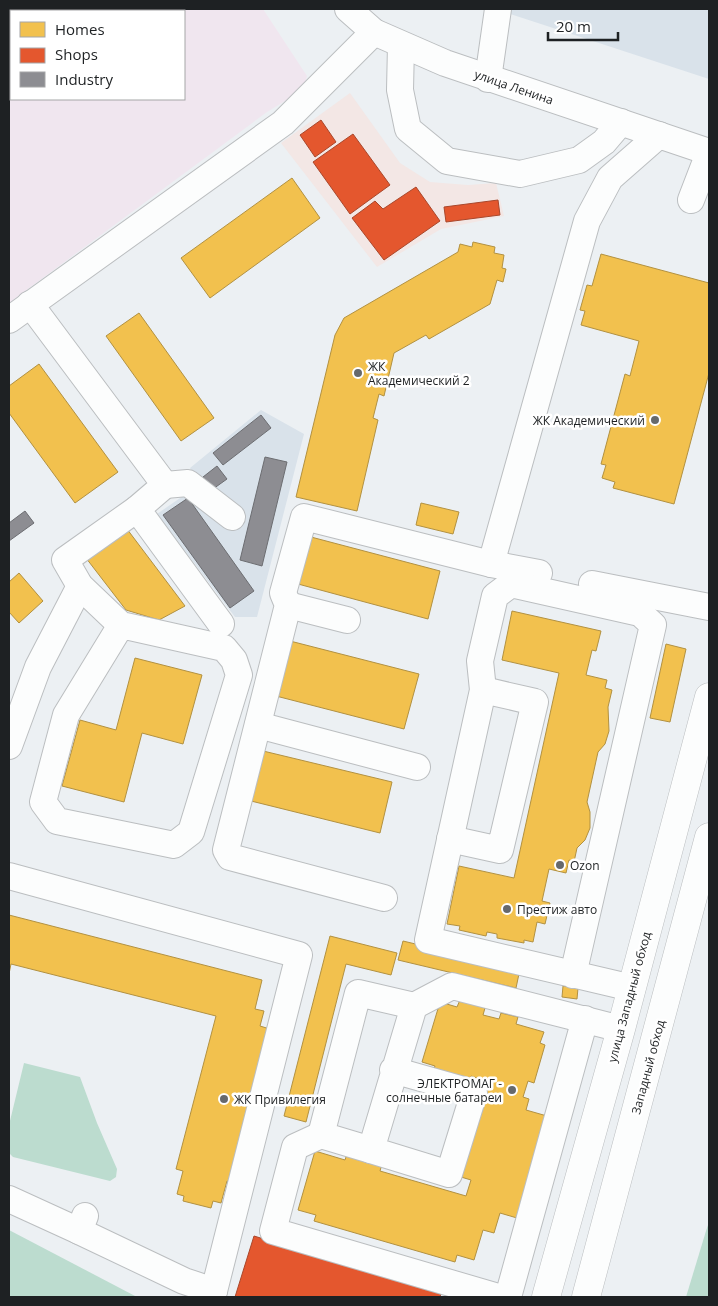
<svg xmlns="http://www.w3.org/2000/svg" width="718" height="1306" viewBox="0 0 718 1306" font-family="'Open Sans',sans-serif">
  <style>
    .commercial { fill: #f3e7e5 }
    .built { fill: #d9e2ea }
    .medical { fill: #f0e6ef; fill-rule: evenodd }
    .green { fill: #bcdccf }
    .homes { fill: #f2c14e; stroke: #b29141 }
    .shops { fill: #e4572e; stroke: #a9472b }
    .industry { fill: #8d8d92; stroke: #6c6d71 }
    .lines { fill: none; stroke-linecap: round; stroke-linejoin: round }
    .minor-casing { stroke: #bbbec0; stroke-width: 28 }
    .major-casing { stroke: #bbbec0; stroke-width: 29 }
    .minor { stroke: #fcfdfd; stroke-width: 26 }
    .major { stroke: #fcfdfd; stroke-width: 28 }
    .poi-dot { fill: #66696c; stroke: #fff; stroke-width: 2 }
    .labels { text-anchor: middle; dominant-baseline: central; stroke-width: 5; stroke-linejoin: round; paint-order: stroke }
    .street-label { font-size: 12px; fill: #1e2123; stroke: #fff }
    .poi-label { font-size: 12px; fill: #1e2123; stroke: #fff; text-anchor: start }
  </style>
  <rect width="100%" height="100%" fill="#ecf0f3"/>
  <path class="commercial" d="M350,93l50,70 30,19 38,3 28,-2 8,33 -63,13 -64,38 -96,-124z"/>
  <g class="built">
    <path d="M495,9h214v70z"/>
    <path d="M261,410l43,24 -47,183h-22l-78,-103 42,-29 -9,-17z"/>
  </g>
  <path class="medical" d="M9,9h254l44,67 -4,14 -36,22 -258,191zM11,11h173v88h-173z"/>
  <g class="green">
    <path d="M24,1063l56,14 17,46 20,46 -1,8 -6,4 -97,-24 -4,-4v-28z"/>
    <path d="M709,1222v75h-23l20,-66z"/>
    <path d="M9,1230l128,67h-128z"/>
  </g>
  <g class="homes">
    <path d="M292,178l28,40 -110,80 -29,-40z"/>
    <path d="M473,242l22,5 -1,6 10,2 -2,13 4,1 -3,13 -6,-2 -7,24 -61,35 -3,-4 -32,18 -10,43 -5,-2 -6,24 5,2 -21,91 -61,-14 39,-162 9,-17 114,-66 2,-8 12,3z"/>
    <path d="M601,254l108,29v90l-35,131 -61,-16 2,-6 -13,-4 4,-13 -5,-1 24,-90 5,2 9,-35 -58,-16 4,-14 -5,-1 7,-25 5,1z"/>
    <path d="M139,313l75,105 -33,23 -75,-105z"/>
    <path d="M39,364l79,108 -43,31 -66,-90v-27z"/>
    <path d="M421,503l38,9 -6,22 -37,-9z"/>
    <path d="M127,529l58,77 -26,14 -33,-10 -40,-52z"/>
    <path d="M311,537l129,34 -12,48 -130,-35z"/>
    <path d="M19,573l24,28 -24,22 -10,-11v-30z"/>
    <path d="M512,611l89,20 -5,20 -4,-1 -6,25 21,5 -2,8 7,2 -4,17 1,24 -4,13 -7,8 -11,50 3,10v16l-5,12 -8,8 -3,14 -5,-2 -3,13 -17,-4 -7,32 8,2 -5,21 -8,-2 -4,20 -9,-2v3l-27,-5v-4l-10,-2 -1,4 -27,-6 1,-4 -13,-2 12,-58 55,12 45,-205 -57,-13z"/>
    <path d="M290,641l129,33 -15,55 -128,-33z"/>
    <path d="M666,644l20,5 -16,73 -20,-4z"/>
    <path d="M135,658l67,17 -19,69 -41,-11 -18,69 -62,-16 18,-66 36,10z"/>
    <path d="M259,750l133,32 -12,51 -133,-33z"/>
    <path d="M9,915l253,65 -7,29 9,2 -4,15 13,4 -40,153 -6,-2 -6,22 -8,-2 -2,7 -28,-7 1,-5 -7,-2 6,-23 -7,-2 40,-153 -205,-52 -2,10z"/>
    <path d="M330,936l67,17 -6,22 -45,-11 -40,158 -22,-6z"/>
    <path d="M403,941l117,28 -4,19 -118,-28z"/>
    <path d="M563,986l15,2 -1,11 -15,-2z"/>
    <path d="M460,1000l25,8 -2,7 16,4 2,-6 17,4 -2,7 28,8 -4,11 5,2 -11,38 -6,-2 -5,16 6,2 -3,11 21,6 -30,102 -17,-5 -6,20 -11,-3 -9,30 -17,-5 -2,7 -141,-41 2,-6 -18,-5 17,-59 30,9 2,-6 35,10 -2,7 86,25 5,-16 -10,-3 28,-95 -18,-6 -2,6 -36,-10 2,-6 -13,-4 18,-60 17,5z"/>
  </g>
  <g class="shops">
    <path d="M321,120l15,22 -21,15 -15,-22z"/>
    <path d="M353,134l37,51 -40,29 -37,-52z"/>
    <path d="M416,187l24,34 -56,39 -32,-42 23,-17 8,8z"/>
    <path d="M498,200l2,15 -54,7 -2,-15z"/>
    <path d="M254,1236l187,57 -1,4h-205z"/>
  </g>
  <g class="industry">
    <path d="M261,415l10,13 -48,37 -10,-12z"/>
    <path d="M265,457l22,5 -25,104 -22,-6z"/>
    <path d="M217,466l10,13 -14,10 -10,-12z"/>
    <path d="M188,498l66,93 -24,17 -67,-93z"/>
    <path d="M25,511l9,12 -25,18v-18z"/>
  </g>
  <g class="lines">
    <defs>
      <g id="minor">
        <path d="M348,9l26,23 71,31 264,89"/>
        <path d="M401,45l-1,45 8,39 39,32 73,13 59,-14 25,-18 17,-20"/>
        <path d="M488,79l10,-70"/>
        <path d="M691,200l15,-39"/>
        <path d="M30,304l135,181 -28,24 84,115"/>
        <path d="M9,320l274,-197 91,-91"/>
        <path d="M165,485l23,-2 44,34"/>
        <path d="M491,564l96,-343 23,-43 49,-43"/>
        <path d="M592,584l117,23"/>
        <path d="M288,605l59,15"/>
        <path d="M121,625l-55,90 -23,87 14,19 117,24 17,-13 48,-157 -5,-15 -10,-12 -103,-23 -41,-39 -15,-26 72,-51"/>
        <path d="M258,725l159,42"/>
        <path d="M9,746l29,-79 42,-81"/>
        <path d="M450,839l50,11 35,-148 -52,-12"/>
        <path d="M9,876l290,79 -85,336"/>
        <path d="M384,898l-154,-41 -4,-7 62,-245 -5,-12 21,-76 187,47 48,9"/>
        <path d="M573,975l80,-350 -13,-12 -129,-29 -16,12 -15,65 3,29 -55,250 204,48"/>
        <path d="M393,1070l81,23 -25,81 -78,-24 43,-144 38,-20 169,43"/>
        <path d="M321,1135l-26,12 -22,84 225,66"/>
        <path d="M371,1150l-50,-15 37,-142 56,13"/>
        <path d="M9,1199l70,32"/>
        <path d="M85,1216l-6,15 105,50 30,10 -2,6"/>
        <path d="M508,1297l77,-278"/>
      </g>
      <g id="major">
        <path d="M546,1297l75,-268 88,-332"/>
        <path d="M586,1297l123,-460"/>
      </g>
    </defs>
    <use href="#minor" class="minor-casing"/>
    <use href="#major" class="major-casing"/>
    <use href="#minor" class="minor"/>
    <use href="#major" class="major"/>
  </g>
  <g class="poi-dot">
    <circle cx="358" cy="373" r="5"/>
    <circle cx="655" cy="420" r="5"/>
    <circle cx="560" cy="865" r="5"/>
    <circle cx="507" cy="909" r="5"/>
    <circle cx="512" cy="1090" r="5"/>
    <circle cx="224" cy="1099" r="5"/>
  </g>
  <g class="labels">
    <g class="street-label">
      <text transform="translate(514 87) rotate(19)">улица Ленина</text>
      <text transform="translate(629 997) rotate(-75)">улица Западный обход</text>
      <text transform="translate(648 1067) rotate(-75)">Западный обход</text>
    </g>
    <g class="poi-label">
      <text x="368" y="366">ЖК<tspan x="368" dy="14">Академический 2</tspan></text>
      <text x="645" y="420" text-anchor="end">ЖК Академический</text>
      <text x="570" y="865">Ozon</text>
      <text x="517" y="909">Престиж авто</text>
      <text x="502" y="1083" text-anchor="end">ЭЛЕКТРОМАГ -<tspan x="502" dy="14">солнечные батареи</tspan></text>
      <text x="234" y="1099">ЖК Привилегия</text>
    </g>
  </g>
  <rect width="718" height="1306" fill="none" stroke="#1e2123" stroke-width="20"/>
  <rect x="10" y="10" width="175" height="90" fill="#ffffff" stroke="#a5a6a7"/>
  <rect x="20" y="22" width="25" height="15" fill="#f2c14e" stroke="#a5a6a7"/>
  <text x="55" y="35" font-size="15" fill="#1e2123">Homes</text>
  <rect x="20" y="48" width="25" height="15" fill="#e4572e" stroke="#a5a6a7"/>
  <text x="55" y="60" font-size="15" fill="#1e2123">Shops</text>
  <rect x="20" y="72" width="25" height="15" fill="#8d8d92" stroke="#a5a6a7"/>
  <text x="55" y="85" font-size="15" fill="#1e2123">Industry</text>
  <path d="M548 32v8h70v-8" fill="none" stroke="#1e2123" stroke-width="2.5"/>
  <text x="556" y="32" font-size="15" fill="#1e2123" stroke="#ffffff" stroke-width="4" paint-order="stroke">20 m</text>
</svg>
